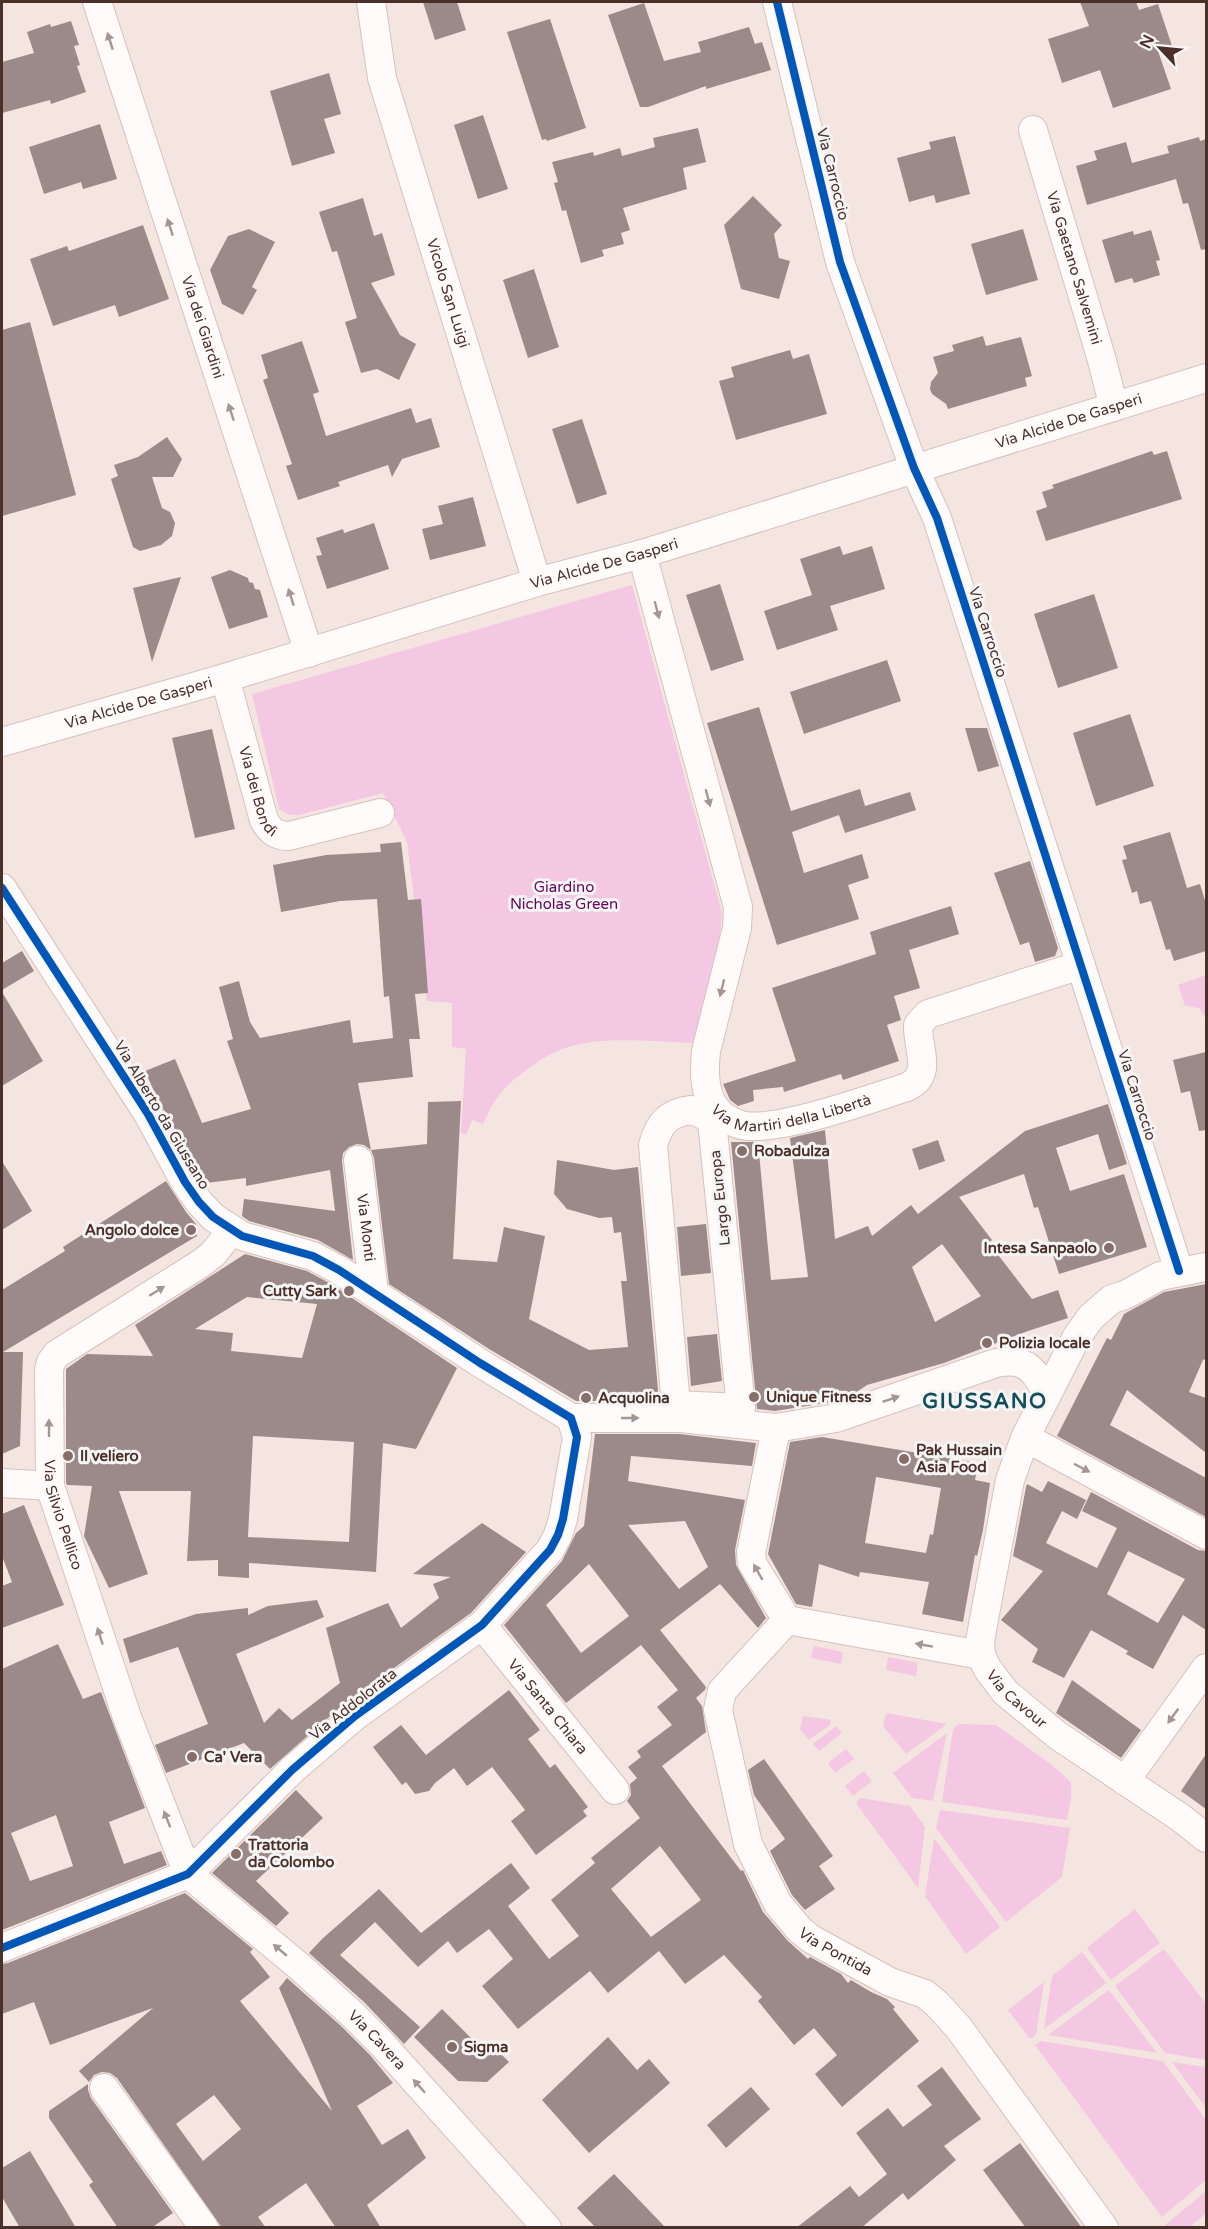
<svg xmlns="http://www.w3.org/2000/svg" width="1208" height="2229" viewBox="0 0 1208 2229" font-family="'Varela Round',sans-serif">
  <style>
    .green { fill: #f4c7e3 }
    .building { fill: #9b8a89; fill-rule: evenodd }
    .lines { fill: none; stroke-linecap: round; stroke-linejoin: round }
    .minor-casing { stroke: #d5c2bc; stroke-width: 30 }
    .minor { stroke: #fefbfa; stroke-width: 28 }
    .cycleway-casing { stroke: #f5f5f5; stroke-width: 11 }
    .cycleway { stroke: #0057b8; stroke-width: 8 }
    .oneway { fill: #a49692 }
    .poi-dot { fill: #866f6a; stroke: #f5f5f5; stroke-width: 2 }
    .labels { text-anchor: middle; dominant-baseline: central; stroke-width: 6; stroke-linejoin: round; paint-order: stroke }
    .street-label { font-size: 15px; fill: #4b302a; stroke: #f5f5f5 }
    .park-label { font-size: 15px; fill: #65045a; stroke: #f5f5f5 }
    .poi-label { font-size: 15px; font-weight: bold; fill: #4b302a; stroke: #f5f5f5; text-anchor: start }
    .district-label { font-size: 21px; font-weight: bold; letter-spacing: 1.5px; fill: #144d59; stroke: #f5f5f5 }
  </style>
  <rect width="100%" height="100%" fill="#f5e5e1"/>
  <g class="green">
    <path d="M632,585l90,328 -2,23 -26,107c-39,-1 -91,-8 -129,5 -12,4 -25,12 -36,20 -24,17 -34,29 -46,56l-11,-4 -6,15 -5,-2 5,-84 -14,-2v-44l-25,-2 -20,-159 -24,-49 -84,22h-9l-11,-6 -27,-115z"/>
    <path d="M1206,975v43l-7,-10 -14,-2 -7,-21z"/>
    <path d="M814,1646l29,6 -2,12 -30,-6z"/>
    <path d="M888,1657l30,6 -2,13 -30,-6z"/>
    <path d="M886,1713l61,11 -41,30 -23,-28z"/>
    <path d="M803,1716l28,4 -1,5 -21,15 -9,-11z"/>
    <path d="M959,1724l37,1 55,39 20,18v17l-4,21 -125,-18 11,-73z"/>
    <path d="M836,1726l6,7 -23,18 -6,-7z"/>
    <path d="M947,1733l-14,68 -21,-3 -19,-25z"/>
    <path d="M846,1749l8,10 -19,14 -7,-10z"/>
    <path d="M864,1771l8,10 -19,15 -8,-10z"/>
    <path d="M861,1798l49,8 15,21 -7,61 -62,-85z"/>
    <path d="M940,1810l130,18 -8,49 -56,45 -70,-94z"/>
    <path d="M934,1838l66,89 -34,27 -41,-58z"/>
    <path d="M1135,1909l25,34 -49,37 -24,-32z"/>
    <path d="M1164,1949l42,55v56l-41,-7 -50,-67z"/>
    <path d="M1082,1952l24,31 -62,46 8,-53z"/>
    <path d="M1044,1982l-8,53 -6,4 -22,-29z"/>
    <path d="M1109,1990l48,63 -109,-18z"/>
    <path d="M1041,2041l122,20 43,59v60l-44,37 -127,-172z"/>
    <path d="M1172,2062l34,5v41z"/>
    <path d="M1206,2191v22l-16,14h-27z"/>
  </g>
  <g class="building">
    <path d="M423,2h34l9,28 -31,10z"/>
    <path d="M1080,2h56l3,8 19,-6 14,42 -14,5 13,38 -58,19 -13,-38 -38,13 -14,-44 41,-13z"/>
    <path d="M644,3l20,58 37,-9 -3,-10 51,-15 6,17 7,-2 9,28 -65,19v-3l-58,21h-8l-32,-92z"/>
    <path d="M550,19l36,109 -39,13 -1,-2 -4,1 -35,-108z"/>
    <path d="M71,21l8,24 -5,1 6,19 -3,1 9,26 -35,12 -1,-4 -48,13v-51l32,-9 -7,-21 23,-8 1,3z"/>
    <path d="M329,73l12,41 -17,5 11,34 -43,13 -22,-75z"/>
    <path d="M483,115l25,74 -30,10 -24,-74z"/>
    <path d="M100,124l17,55 -34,10 -2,-7 -37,12 -15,-47z"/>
    <path d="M698,128l8,34 -23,6 4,21 -64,19 7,22 -9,3 3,11 -22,6 2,6 -23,7 -15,-53 -4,1 -8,-28 4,-1 -6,-20 41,-10 1,4 26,-8 2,8 33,-9 -2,-9z"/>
    <path d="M955,136l15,58 -34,9 -2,-8 -25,7 -12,-44 34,-9 -2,-7z"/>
    <path d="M1199,137l1,4 6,-2v110l-5,1 -13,-47 -5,1 -7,-25 -89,26 -11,-39 21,-6 -3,-9 32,-9 6,21 37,-10 -2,-7z"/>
    <path d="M753,196l29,29 -8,9 5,24 11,3 -11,38 -38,-10 -17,-64z"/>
    <path d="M363,198l11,38 8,-3 13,42 -24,8 29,52 16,9 -17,36 -22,-11 -16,4 -16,-51 12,-4 -20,-67 -5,1 -13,-40z"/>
    <path d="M143,225l26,74 -50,18 -4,-12 -62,21 -23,-67 37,-13 2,5z"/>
    <path d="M249,229l26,13 -23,45 5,3 -14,25 -21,-11 -12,-34 18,-34z"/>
    <path d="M1023,229l15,51 -52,15 -15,-51z"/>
    <path d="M1151,230l9,30 -4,1 4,14 -26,8 -2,-5 -17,5 -13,-43 31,-9 1,4z"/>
    <path d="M534,269l25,78 -31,11 -25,-78z"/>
    <path d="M30,322l46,173 -74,21v-186z"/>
    <path d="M983,336l3,10 35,-9 11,39 -7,2 2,8 -79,23 -2,-5 -14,-10 -2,-5 1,-7 7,-9 -5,-16 21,-6 -2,-6z"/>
    <path d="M302,341l17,51 -6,2 13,42 85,-28 5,15 15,-5 9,29 -38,12 -10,18 -4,-12 -50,17 2,4 -42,14 -12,-34 6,-2 -29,-84 5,-2 -7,-23z"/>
    <path d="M790,350l3,9 16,-5 18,60 -91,26 -17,-59 15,-4 -3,-10z"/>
    <path d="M582,419l25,75 -30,10 -25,-75z"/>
    <path d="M167,437l15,22 -9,18h-21l10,31 8,4 5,11 -3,13 -11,9 -21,6 -7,-4 -22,-68 7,-3 -4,-11 24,-8z"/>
    <path d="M1152,451l2,4 13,-4 15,48 -136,42 -10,-30 11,-4 -5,-15 12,-4 -2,-3z"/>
    <path d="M473,497l13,49 -56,14 -8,-31 21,-5 -5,-18z"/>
    <path d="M374,523l15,46 -62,20 -11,-33 6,-1 -6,-17 27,-9 1,4z"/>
    <path d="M840,546l3,9 29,-9 13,43 -55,17 8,24 -61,20 -13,-39 48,-16 -12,-36z"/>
    <path d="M230,570l18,8 1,4 4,1 2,6 5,1 8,27 -39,12 -18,-52z"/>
    <path d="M181,577l-29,85 -19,-74z"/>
    <path d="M720,584l24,76 -33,11 -25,-76z"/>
    <path d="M1094,594l24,74 -60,20 -24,-74z"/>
    <path d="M887,660l14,41 -97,33 -14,-42z"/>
    <path d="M759,707l32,104 69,-22 5,17 45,-14 6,18 -71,23 -6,-18 -47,17 12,41 58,-19 7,24 -21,7 11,34 -82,26 -70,-222z"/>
    <path d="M1130,714l24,72 -58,20 -23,-73z"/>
    <path d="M965,728h22l12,38 -21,6z"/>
    <path d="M212,729l23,100 -40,9 -23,-100z"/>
    <path d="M1170,832l17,56 13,-4 6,20v47l-32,10 -4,-12 -4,1 -15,-49 -11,3 -3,-13 -5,2 -10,-33 5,-1 -4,-13z"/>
    <path d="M401,842l7,58 13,-1 7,94 -13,1 5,45h-11l4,38 -55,6 13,67 -7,-5 -7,-1 -8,3 -6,6 -1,8 11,99 -35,-20 -69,-19 -7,-5 2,-17 91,12 -5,-41 -84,16v-8l-40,5 -48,-83 -13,-29 30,-12 27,64 49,-14 -24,-68 6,-2 -14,-52 20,-6 11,41 10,16 90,-18 3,23 40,-5 -4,-42 -5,1 -7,-98 -37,2 -59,11 -8,-47 53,-10 55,-3 -1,-8z"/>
    <path d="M1030,861l28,87 -3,8 -20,6 -6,-20 -9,3 -26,-72z"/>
    <path d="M951,906l8,28 -50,16 11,38 -26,8 7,24 -14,5 12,36 -56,19 -2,-6 -57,18 -1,-5 -30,3 1,11 -16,5 -8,-6 -7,-16 73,-23 -24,-73 104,-34 -6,-22z"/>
    <path d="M22,951l12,20 -32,19v-27z"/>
    <path d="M2,992l41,69 -41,25z"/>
    <path d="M1206,1052v78l-7,1 -9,-40 -9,2 -8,-33z"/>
    <path d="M461,1101l-8,158 44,3 7,-35 41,9 -16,83 60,31 39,-3 -7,-66h6l-6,-49 -7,1 -2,-16 -13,1 -32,-9 -13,-15 3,-34 57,10 24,-3 21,234h-83l-87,-52 -100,-65 -15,-126 -3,-8 56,-6 1,-42z"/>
    <path d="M1108,1104l19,60 -18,6 -11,-36 -42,14 14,43 54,-17 23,73 -88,27 -21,-67 -4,1 -10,-34 -65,23 33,43 -3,3 43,56 26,-9 10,28 -40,13 -84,32 -77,22 -15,10 -20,7 -57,9 -18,-2 -26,-267h27l13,138 37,-3 -18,-139 35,-8 10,109 33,-13 4,10 39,-31 7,9 107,-83zM942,1244l39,52 -46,26 -23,-55z"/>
    <path d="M938,1140l7,21 -26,9 -7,-21z"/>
    <path d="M2,1161l30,50 -30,19z"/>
    <path d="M166,1181l20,31 10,12 1,12 -194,116h20l-3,94 -18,8v-164l63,-39 -2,-4z"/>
    <path d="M706,1224l5,49 -30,3 -4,-49z"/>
    <path d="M245,1254l62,17 24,13 126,84 -41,81 -33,-6 -7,129 -127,-9v15l-31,-2v-16l-31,1 4,-70h-72l29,83 -39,14 -25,-52 8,-50 -25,-1 -1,-2v-114l21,-15 66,2 -18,-31zM247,1297l70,7 -15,54 -71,-7 2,-18 -38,-4zM253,1436l101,6 -5,100 -101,-5z"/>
    <path d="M1206,1284v75l-3,1 -14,32 17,6v55l-79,-63 -17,35 96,53v39l-149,-81 50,-98 4,2 13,-26 40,-22z"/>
    <path d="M717,1334l5,47 -31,5 -4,-49z"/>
    <path d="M595,1434h84l77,9 -4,23 -121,-10 -3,25 117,19 -10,50 1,15 30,53 -8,10 -38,-44 -60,46 46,57 -1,3 -9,8 6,8 4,26 -44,34 79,105 2,-1 20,42 25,29 20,18 2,-2 31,17 7,9 3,-3 20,12 16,7 8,8 -2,2 26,32 -77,66 -27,-33 22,-19 -23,-27 -20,17 -36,-44 4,-4 -38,-42 -39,29 -26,-33 -51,42 -18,-22 -72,58 -36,-43 31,-27 -24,-30 -32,24 -9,-12 -30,26 -43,-45 -35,33 80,72 -16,17 -40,-42 -55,-49 13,-14 57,-50 42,44 90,-70 19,25 -22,18 41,53 30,-23 -28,-36 44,-37 -4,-5 49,-40 -13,-17 4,-6 -1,-11 7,-6 -9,-11 13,-10 -4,-6 35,-26 -15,-18 21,-17 -37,-45 -75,58 -62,-78 58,-64 14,-28 8,-7zM685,1521l23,46 -29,22 -51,-64zM589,1564l40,52 -48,37 -35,-48zM660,1846l41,54 -50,37 -40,-48z"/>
    <path d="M822,1437l156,26 -3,17 15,3 -7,47 -6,26 -2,-1 -12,67 -41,-8 7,-32 -69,-10 -1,5 -40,-13 -7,43 -16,-3 -28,-50 22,-112zM876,1477l65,11 -8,47 -3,-1 -4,19 -61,-10z"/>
    <path d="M1048,1481l38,19 -9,19 -15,-8 -16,32 51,25 20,-40 -35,-17 9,-19 107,58 8,1v79l-23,-15 -30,54 -27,-15 2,-3 -37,-21 -27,48 -32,-16 6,-13 -37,-29 42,-49 -30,-15 13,-69 1,-3 15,8zM1128,1551l57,28 -27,44 -51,-29z"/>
    <path d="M24,1505l40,100 -62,23v-42l10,-4 -10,-26v-42z"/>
    <path d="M482,1523l44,29 -55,61 -126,90 -75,66 -26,-26 -78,30 -11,-28 53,-21 -30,-77 -48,16 -7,-24 73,-25 52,-6v7l20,-9 49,-6 7,17 -88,37 28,69 15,-15 13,12 48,-37 -14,-55 62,-25 13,25 38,-30 -6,-14 18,-7 -38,-3z"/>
    <path d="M58,1644l25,55 18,-7 44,116 -36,14 15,42 37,-13 6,14 -165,65v-261zM56,1815l17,51 -43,15 -19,-48z"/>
    <path d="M1072,1680l69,50 -20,28 -65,-45z"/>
    <path d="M509,1690l31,40 -12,9 22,29 5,-4 33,43 -5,4 4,5 -51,39 -25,-34 14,-11 -33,-43 -25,19 -13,-18 -19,15 -6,8 -14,3 -9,-12 -4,3 -29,-38 28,-22 25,30z"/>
    <path d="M1206,1754v55l-25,-18z"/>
    <path d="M764,1759l69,97 -14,10 16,23 -30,21 -13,-15 -22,-44 15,-12 -31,-44 -6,-25z"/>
    <path d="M296,1790l27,28 -67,63 33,32 -13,13 -64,-53z"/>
    <path d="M185,1893l68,56 -3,3 20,25 -30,24 92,110 -53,-123 8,-10 54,48 29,29 23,28 -36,23 25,39 26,-16 18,29 -59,47 14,23h-45l-30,-45 -48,34 8,11h-44l-105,-150 -7,-5 -8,-1 -8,3 -5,7 -10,-11 74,-63 -103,37 -16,-43 -32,12v-50l6,-1zM214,2095l27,34 -38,32 -27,-37z"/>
    <path d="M442,2009l42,42 7,-7 18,18 -22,20 -29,-1 -44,-44z"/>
    <path d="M608,2037l29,33 12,-11 21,24 -81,70 -47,-53z"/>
    <path d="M942,2067l39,52 -37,27 12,14 -48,40 -5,-7 -42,35h-65l54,-42 9,11 28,-23 -31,-41 32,-25 15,19 29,-22 -15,-19z"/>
    <path d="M88,2084v6l3,8 82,115 -22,15h-33l-29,-43 4,-3 -44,-64v-7z"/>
    <path d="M751,2087l19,22 -44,39 -19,-23z"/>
    <path d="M1020,2143l62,85h-56l-43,-58z"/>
    <path d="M30,2151l36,60 10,17h-56l-18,-31v-29z"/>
    <path d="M614,2174l52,54h-70l-19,-20z"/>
  </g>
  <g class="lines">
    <defs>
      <g id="minor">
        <path id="s1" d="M97,2l212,651"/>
        <path id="s2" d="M371,2l11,76 155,504"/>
        <path d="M777,2l63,260 74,206 23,50 242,753"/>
        <path id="s3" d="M1033,130l68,227 13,50"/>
        <path id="s4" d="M642,554l96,353 -1,21 -31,123c-3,29 -2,61 32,73 31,12 134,-26 169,-37 27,-13 10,-38 11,-62l10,-11 153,-49"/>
        <path id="s5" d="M225,678l39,142c6,11 12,16 25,16l91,-23"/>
        <path id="s6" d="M2,742l223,-64 312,-96 105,-28 564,-176"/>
        <path d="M2,888l146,226 37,68 14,20 14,15 29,19 71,20 26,14 141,93 91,55 6,19 -14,82 -5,16 -8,15 -68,75 -127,91 -63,54 -104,104 -186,74"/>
        <path d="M691,1110l11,4 10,7 29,287 -65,-3 -23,-260c6,-21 14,-32 38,-35z"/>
        <path id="s7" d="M358,1160l16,133"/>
        <path id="s8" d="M232,1230l-19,24 -13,10 -143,90 -6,8 -2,7 1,117 77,231 61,157 112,93 52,47 30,30 165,184"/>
        <path id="s9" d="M1206,1267l-46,9 -35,19 -13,4 -21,18 -15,21 -51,100 -15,42 -30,161 1,14 6,13 18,24 52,43 124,83 25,20"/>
        <path d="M571,1418h109l96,10 60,-10 160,-55c6,-1 13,-2 20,-1 15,2 28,21 30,35"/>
        <path d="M776,1428l-25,125 1,10 35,57 194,35"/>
        <path d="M1030,1440l176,95"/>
        <path d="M2,1483l48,3"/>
        <path id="s10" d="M787,1620l-65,71 -4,19 30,134 30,60 22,26 11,9 79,43 35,12 12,10 21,23 146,201"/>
        <path id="s11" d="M482,1625l133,165"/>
        <path d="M1125,1781l81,-113"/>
        <path d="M104,2088l100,140"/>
      </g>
    </defs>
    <use href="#minor" class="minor-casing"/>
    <use href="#minor" class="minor"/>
    <defs>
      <g id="cycleway">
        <path d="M777,2l63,260 74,206 23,50 242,753"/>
        <path d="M2,888l146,226 37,68 14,20 14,15 29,19 71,20 26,14 141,93 91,55 6,19 -14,82 -5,16 -8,15 -68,75 -127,91 -63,54 -104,104 -186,74"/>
      </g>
    </defs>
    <use href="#cycleway" class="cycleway-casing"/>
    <use href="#cycleway" class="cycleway"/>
  </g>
  <defs><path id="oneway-solid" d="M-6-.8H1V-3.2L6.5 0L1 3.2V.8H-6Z" transform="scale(1.5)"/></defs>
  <g class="oneway">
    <use href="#oneway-solid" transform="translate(110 41) rotate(-108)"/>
    <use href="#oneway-solid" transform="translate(170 227) rotate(-108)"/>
    <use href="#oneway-solid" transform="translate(231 412) rotate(-108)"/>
    <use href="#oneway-solid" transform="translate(291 597) rotate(-108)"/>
    <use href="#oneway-solid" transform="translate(657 610) rotate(75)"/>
    <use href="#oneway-solid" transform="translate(708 798) rotate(75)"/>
    <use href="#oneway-solid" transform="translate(722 988) rotate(104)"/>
    <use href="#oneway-solid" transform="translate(157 1291) rotate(-32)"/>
    <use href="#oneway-solid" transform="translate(891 1399) rotate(-19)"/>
    <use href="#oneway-solid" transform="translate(630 1418)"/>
    <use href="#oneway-solid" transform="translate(49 1428) rotate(-90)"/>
    <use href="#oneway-solid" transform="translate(1082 1468) rotate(28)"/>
    <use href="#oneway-solid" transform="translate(758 1572) rotate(-120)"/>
    <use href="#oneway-solid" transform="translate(100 1636) rotate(-108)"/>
    <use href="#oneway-solid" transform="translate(924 1645) rotate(-170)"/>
    <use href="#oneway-solid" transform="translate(1173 1716) rotate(126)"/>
    <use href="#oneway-solid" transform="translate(167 1819) rotate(-111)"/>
    <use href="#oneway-solid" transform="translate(280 1950) rotate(-140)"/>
    <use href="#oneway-solid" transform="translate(419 2086) rotate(-132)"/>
  </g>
  <g class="poi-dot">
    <circle cx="742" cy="1151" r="6"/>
    <circle cx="191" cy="1230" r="6"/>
    <circle cx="1109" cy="1248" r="6"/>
    <circle cx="349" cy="1291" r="6"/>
    <circle cx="987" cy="1343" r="6"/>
    <circle cx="754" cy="1397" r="6"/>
    <circle cx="586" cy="1398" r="6"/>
    <circle cx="68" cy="1456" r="6"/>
    <circle cx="904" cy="1459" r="6"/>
    <circle cx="192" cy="1757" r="6"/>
    <circle cx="236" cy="1854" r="6"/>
    <circle cx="452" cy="2047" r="6"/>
  </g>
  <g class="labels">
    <g class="street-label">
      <text transform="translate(833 174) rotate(76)">Via Carroccio</text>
      <text stroke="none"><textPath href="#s3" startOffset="144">Via Gaetano Salvemini</textPath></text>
      <text stroke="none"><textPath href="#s2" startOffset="302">Vicolo San Luigi</textPath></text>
      <text stroke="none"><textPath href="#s1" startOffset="342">Via dei Giardini</textPath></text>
      <text stroke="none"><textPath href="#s6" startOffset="1114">Via Alcide De Gasperi</textPath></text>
      <text stroke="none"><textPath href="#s6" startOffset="628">Via Alcide De Gasperi</textPath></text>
      <text transform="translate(988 632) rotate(72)">Via Carroccio</text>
      <text stroke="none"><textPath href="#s6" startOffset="142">Via Alcide De Gasperi</textPath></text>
      <text stroke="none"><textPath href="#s5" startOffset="118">Via dei Bondi</textPath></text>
      <text transform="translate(1137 1095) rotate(72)">Via Carroccio</text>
      <text stroke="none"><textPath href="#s4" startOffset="654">Via Martiri della Libertà</textPath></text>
      <text transform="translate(162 1115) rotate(59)">Via Alberto da Giussano</text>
      <text transform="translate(720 1198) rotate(-96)">Largo Europa</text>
      <text stroke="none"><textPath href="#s7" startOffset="68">Via Monti</textPath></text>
      <text stroke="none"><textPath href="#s8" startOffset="381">Via Silvio Pellico</textPath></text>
      <text stroke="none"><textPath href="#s9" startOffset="546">Via Cavour</textPath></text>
      <text transform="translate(353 1704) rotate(-38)">Via Addolorata</text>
      <text stroke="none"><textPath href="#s11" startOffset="105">Via Santa Chiara</textPath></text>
      <text stroke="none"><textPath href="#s10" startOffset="396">Via Pontida</textPath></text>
      <text stroke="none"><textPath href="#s8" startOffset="1014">Via Cavera</textPath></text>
    </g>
    <g class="park-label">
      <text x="564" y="887">Giardino<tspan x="564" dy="17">Nicholas Green</tspan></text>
    </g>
    <g class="poi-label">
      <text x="754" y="1151">Robadulza</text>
      <text x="179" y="1230" text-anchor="end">Angolo dolce</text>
      <text x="1097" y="1248" text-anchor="end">Intesa Sanpaolo</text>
      <text x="337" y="1291" text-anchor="end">Cutty Sark</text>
      <text x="999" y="1343">Polizia locale</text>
      <text x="766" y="1397">Unique Fitness</text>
      <text x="598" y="1398">Acquolina</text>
      <text x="916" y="1450">Pak Hussain<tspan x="916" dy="17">Asia Food</tspan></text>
      <text x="80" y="1456">Il veliero</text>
      <text x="204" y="1757">Ca' Vera</text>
      <text x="248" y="1845">Trattoria<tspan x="248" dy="17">da Colombo</tspan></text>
      <text x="464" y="2047">Sigma</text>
    </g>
    <g class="district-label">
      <text x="985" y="1401">GIUSSANO</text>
    </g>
  </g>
  <rect width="1208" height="2229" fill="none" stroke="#4b302a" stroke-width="6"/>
  <g transform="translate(1160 48) rotate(296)" stroke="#f5f5f5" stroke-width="4.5" paint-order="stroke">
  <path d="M0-4.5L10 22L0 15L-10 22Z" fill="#4b302a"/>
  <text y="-9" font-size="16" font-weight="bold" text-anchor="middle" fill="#4b302a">N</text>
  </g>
</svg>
